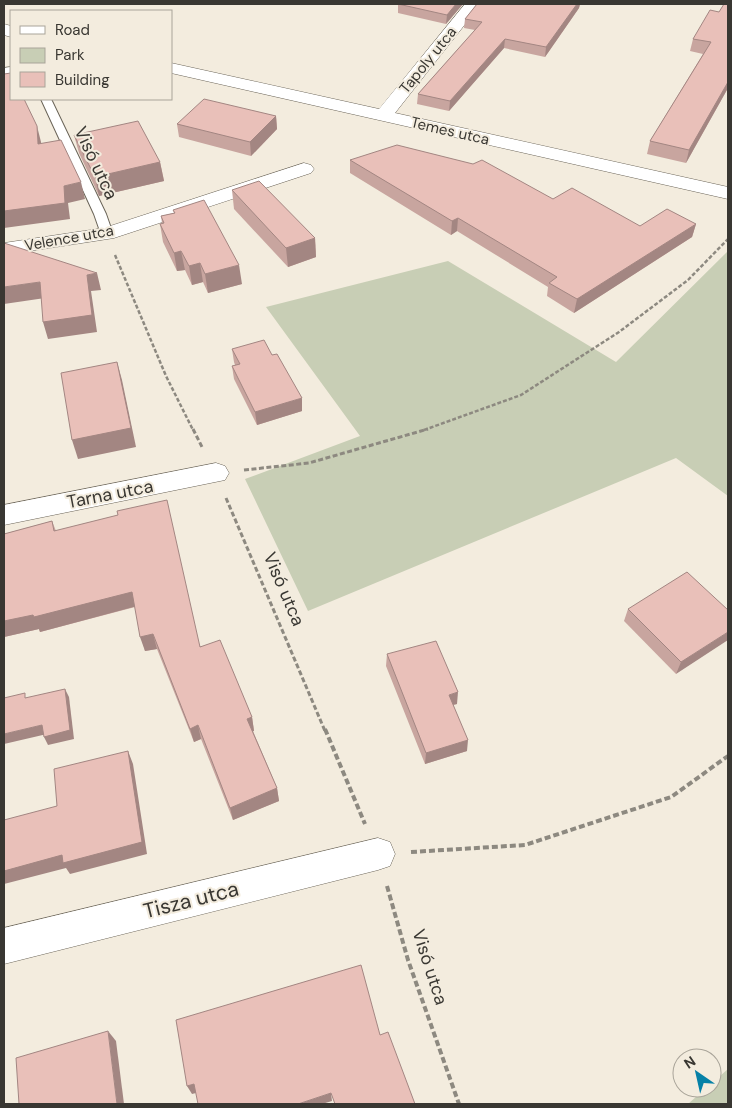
<svg xmlns="http://www.w3.org/2000/svg" width="732" height="1108" viewBox="0 0 732 1108" font-family="'DM Sans',sans-serif">
  <style>
    .green { fill: #c8ceb5 }
    .lines { fill: none; stroke-linecap: round; stroke-linejoin: round }
    .lane-casing { stroke: #6a6458; stroke-width: 2 }
    .street-casing { stroke: #6a6458; stroke-width: 1 }
    .path-far2 { stroke: #8d8980; stroke-width: 2.5; stroke-dasharray: 4 2; stroke-linecap: butt }
    .path-far1 { stroke: #8d8980; stroke-width: 3; stroke-dasharray: 5 2.5; stroke-linecap: butt }
    .path { stroke: #8d8980; stroke-width: 4; stroke-dasharray: 6 3; stroke-linecap: butt }
    .lane { fill: #fff; fill-rule: evenodd }
    .street { fill: #fff; fill-rule: evenodd }
    .wall { fill: #c8a59f }
    .shaded-wall { fill: #a38682 }
    .building { fill: #e9c0b9; stroke: #a38682 }
    .labels { text-anchor: middle; dominant-baseline: central; stroke-width: 4; stroke-linejoin: round; paint-order: stroke }
    .far-street-label { font-size: 15px; fill: #393732; stroke: #f3ecde }
    .street-label { font-size: 18px; fill: #393732; stroke: #f3ecde }
    .near-street-label { font-size: 21px; fill: #393732; stroke: #f3ecde }
  </style>
  <rect width="100%" height="100%" fill="#f3ecde"/>
  <g class="green">
    <path d="M728,251v245l-52,-38 -368,153 -63,-132 115,-43 -94,-129 182,-46 168,101z"/>
    <path d="M728,1069v35h-40l18,-16h6v-5z"/>
  </g>
  <g class="lines">
    <defs>
      <path id="lane" d="M41,99h10l55,115 7,20 -2,2h-8l-2,-2 -7,-20z"/>
      <g id="street">
        <path d="M465,4h16l-86,109 333,74v12l-557,-126v-10l208,46z"/>
        <path d="M4,24l7,2v11l-7,-2z"/>
        <path d="M11,67v10l-7,1v-10z"/>
        <path d="M304,163l7,2 3,4 -3,4 -197,65 -110,17v-12l100,-15z"/>
        <path d="M216,463l9,3 4,7 -4,7 -221,45v-20z"/>
        <path d="M378,838l12,4 5,12 -5,12 -12,4 -374,94v-36z"/>
      </g>
    </defs>
    <use href="#lane" class="lane-casing"/>
    <use href="#street" class="street-casing"/>
    <g class="path-far2">
      <path d="M115,255l51,121 27,54"/>
      <path d="M424,430l97,-35 98,-63 69,-52 40,-41"/>
    </g>
    <g class="path-far1">
      <path d="M193,429l9,18"/>
      <path d="M244,470l65,-7 119,-34"/>
      <path d="M226,498l99,233"/>
    </g>
    <g class="path">
      <path d="M325,729l40,95"/>
      <path d="M411,852l114,-7 146,-48 57,-41"/>
      <path d="M387,886l21,74 51,144"/>
    </g>
    <use href="#lane" class="lane"/>
    <use href="#street" class="street"/>
  </g>
  <g class="wall">
    <path d="M398,4h65l-17,20 -48,-11z"/>
    <path d="M477,4h103l-1,4 -34,49 -41,-9 -55,63 -32,-7 1,-10 57,-64 -11,-2 1,-9z"/>
    <path d="M719,12l9,76 -42,75 -39,-9 3,-13 53,-87 -13,-3 3,-12z"/>
    <path d="M276,116l1,13 -26,27 -72,-19 -2,-13z"/>
    <path d="M74,135l86,27 4,19 -65,15 -20,-43z"/>
    <path d="M350,160l203,39 87,27 56,-2 -4,13 -118,76 -27,-17 1,-9 -91,-56 -6,4 -101,-62z"/>
    <path d="M232,190l83,48 1,19 -28,10 -54,-58z"/>
    <path d="M173,210l69,74 -34,9 -5,-11 -11,3 -7,-15 -8,1 -14,-29 -3,-18 2,-1 -1,-7 13,-3z"/>
    <path d="M232,349l70,62 -45,14 -23,-46 -2,-13 3,-1 -1,-3z"/>
    <path d="M52,521l4,10 145,116 51,70 2,14h-1l24,57 2,13 -46,19 -32,-81 -7,3 -37,-93 -12,2 -10,-44 -95,25 -1,-3 -35,8v-103z"/>
    <path d="M628,609l100,1 -52,64 -52,-53z"/>
    <path d="M387,654l70,50 -4,1 14,46 -42,13 -39,-98z"/>
  </g>
  <g class="shaded-wall">
    <path d="M456,4h7l-17,20 1,-9z"/>
    <path d="M577,4h3l-1,4 -34,49 1,-10z"/>
    <path d="M505,39l-1,9 -55,63 1,-10z"/>
    <path d="M728,82v6l-42,75 3,-13z"/>
    <path d="M276,116l1,13 -26,27 -1,-14z"/>
    <path d="M37,126l4,16 2,19 -5,-17z"/>
    <path d="M160,162l4,19 -65,15 -4,-19z"/>
    <path d="M81,182l4,17 -17,4 2,16 -66,9v-17l60,-25z"/>
    <path d="M458,218l-1,13 -6,4 1,-14z"/>
    <path d="M696,224l-4,13 -118,76 3,-14z"/>
    <path d="M315,238l1,19 -28,10 -2,-19z"/>
    <path d="M181,251l4,19 -8,1 -3,-18z"/>
    <path d="M200,263l3,19 -11,3 -3,-19z"/>
    <path d="M239,265l3,19 -34,9 -3,-19z"/>
    <path d="M97,273l4,17 -10,1 6,41 -49,7 -5,-17 44,-47z"/>
    <path d="M40,282l5,16 -41,6v-17z"/>
    <path d="M117,362l5,18 14,67 -58,12 -6,-19z"/>
    <path d="M302,398v13l-45,14 -2,-13z"/>
    <path d="M132,592l5,14 -97,26 -1,-3 -35,8v-16z"/>
    <path d="M728,632v8l-52,34 5,-12z"/>
    <path d="M153,634l4,15 -12,2 -5,-14z"/>
    <path d="M65,689l4,8 5,42 -26,6 -4,-8z"/>
    <path d="M458,692l-1,12 -10,2 2,-11z"/>
    <path d="M252,717l2,14 -4,1 -3,-13z"/>
    <path d="M42,725l5,9 -43,10v-10z"/>
    <path d="M198,725l3,14 -7,3 -4,-13z"/>
    <path d="M468,740l-1,11 -42,13 1,-11z"/>
    <path d="M128,751l5,13 14,90 -77,20 -4,-6 -62,16v-13z"/>
    <path d="M277,788l2,13 -46,19 -3,-12z"/>
    <path d="M108,1031l8,10 8,63h-7z"/>
    <path d="M194,1084l6,8 -8,2 -5,-8z"/>
    <path d="M331,1093l1,8 -10,3h-24z"/>
  </g>
  <g class="building">
    <path d="M398,4h58l-9,11z"/>
    <path d="M477,4h100l-31,43 -41,-8 -55,62 -32,-7 64,-72 -17,-3z"/>
    <path d="M724,4h4v78l-39,68 -39,-9 61,-99 -18,-3 17,-29 9,2z"/>
    <path d="M11,73v26h13l13,27 1,18 23,-4 20,42 -17,4 1,17 -61,8v-137z"/>
    <path d="M204,99l72,17 -26,26 -73,-18z"/>
    <path d="M138,121l22,41 -65,15 -21,-42z"/>
    <path d="M397,145l76,19 9,-4 71,39 19,-11 68,38 27,-17 29,15 -119,75 -28,-16 8,-6 -99,-59 -6,3 -102,-61z"/>
    <path d="M259,181l56,57 -29,10 -54,-58z"/>
    <path d="M204,200l35,65 -34,9 -5,-11 -11,3 -8,-15 -7,2 -14,-29 4,-1 -3,-7 14,-3 -2,-3z"/>
    <path d="M4,243l93,30 -10,2 5,40 -49,7 -3,-40 -36,5z"/>
    <path d="M264,340l8,15 5,-1 25,44 -47,14 -23,-46 8,-2 -8,-15z"/>
    <path d="M117,362l14,66 -59,12 -11,-67z"/>
    <path d="M167,500l33,147 20,-7 32,77 -5,2 30,69 -47,20 -32,-83 -8,4 -37,-95 -13,3 -8,-45 -98,25 -1,-2 -29,6v-87l48,-13 2,10 64,-16 -1,-4z"/>
    <path d="M687,572l41,38v22l-47,30 -53,-53z"/>
    <path d="M436,641l22,51 -9,3 19,45 -42,13 -39,-99z"/>
    <path d="M65,689l5,41 -26,7 -2,-12 -38,9v-36l21,-5v5z"/>
    <path d="M128,751l14,91 -79,21 -1,-8 -58,16v-51l53,-14 -3,-37z"/>
    <path d="M361,965l19,70 8,-3 27,72h-80l-4,-11 -33,11h-100l-4,-20 -7,2 -11,-66z"/>
    <path d="M108,1031l9,73h-98l-3,-46z"/>
  </g>
  <g class="labels">
    <g class="far-street-label">
      <text transform="translate(428 60) rotate(-51)">Tapoly utca</text>
      <text transform="translate(450 131) rotate(13)">Temes utca</text>
      <text transform="translate(69 238) rotate(-10)">Velence utca</text>
    </g>
    <g class="street-label">
      <text transform="translate(96 163) rotate(65)">Visó utca</text>
      <text transform="translate(110 494) rotate(-11)">Tarna utca</text>
      <text transform="translate(284 589) rotate(67)">Visó utca</text>
      <text transform="translate(430 967) rotate(72)">Visó utca</text>
    </g>
    <g class="near-street-label">
      <text transform="translate(191 900) rotate(-14)">Tisza utca</text>
    </g>
  </g>
  <rect width="732" height="1108" fill="none" stroke="#393732" stroke-width="10"/>
  <rect x="10" y="10" width="162" height="90" fill="#f3ecde" stroke="#a9a499"/>
  <rect x="20" y="26" width="25" height="8" fill="#ffffff" stroke="#a9a499"/>
  <text x="55" y="35" font-size="15" fill="#393732">Road</text>
  <rect x="20" y="48" width="25" height="15" fill="#c8ceb5" stroke="#a9a499"/>
  <text x="55" y="60" font-size="15" fill="#393732">Park</text>
  <rect x="20" y="72" width="25" height="15" fill="#e9c0b9" stroke="#a9a499"/>
  <text x="55" y="85" font-size="15" fill="#393732">Building</text>
  <g transform="translate(697 1073) rotate(326)"><circle r="24" fill="#f3ecde" stroke="#a9a499"/>
  <path d="M0-4L9 19L0 12L-9 19Z" fill="#0681a7"/>
  <text y="-8" font-size="14" font-weight="bold" text-anchor="middle" fill="#393732">N</text>
  </g>
</svg>
